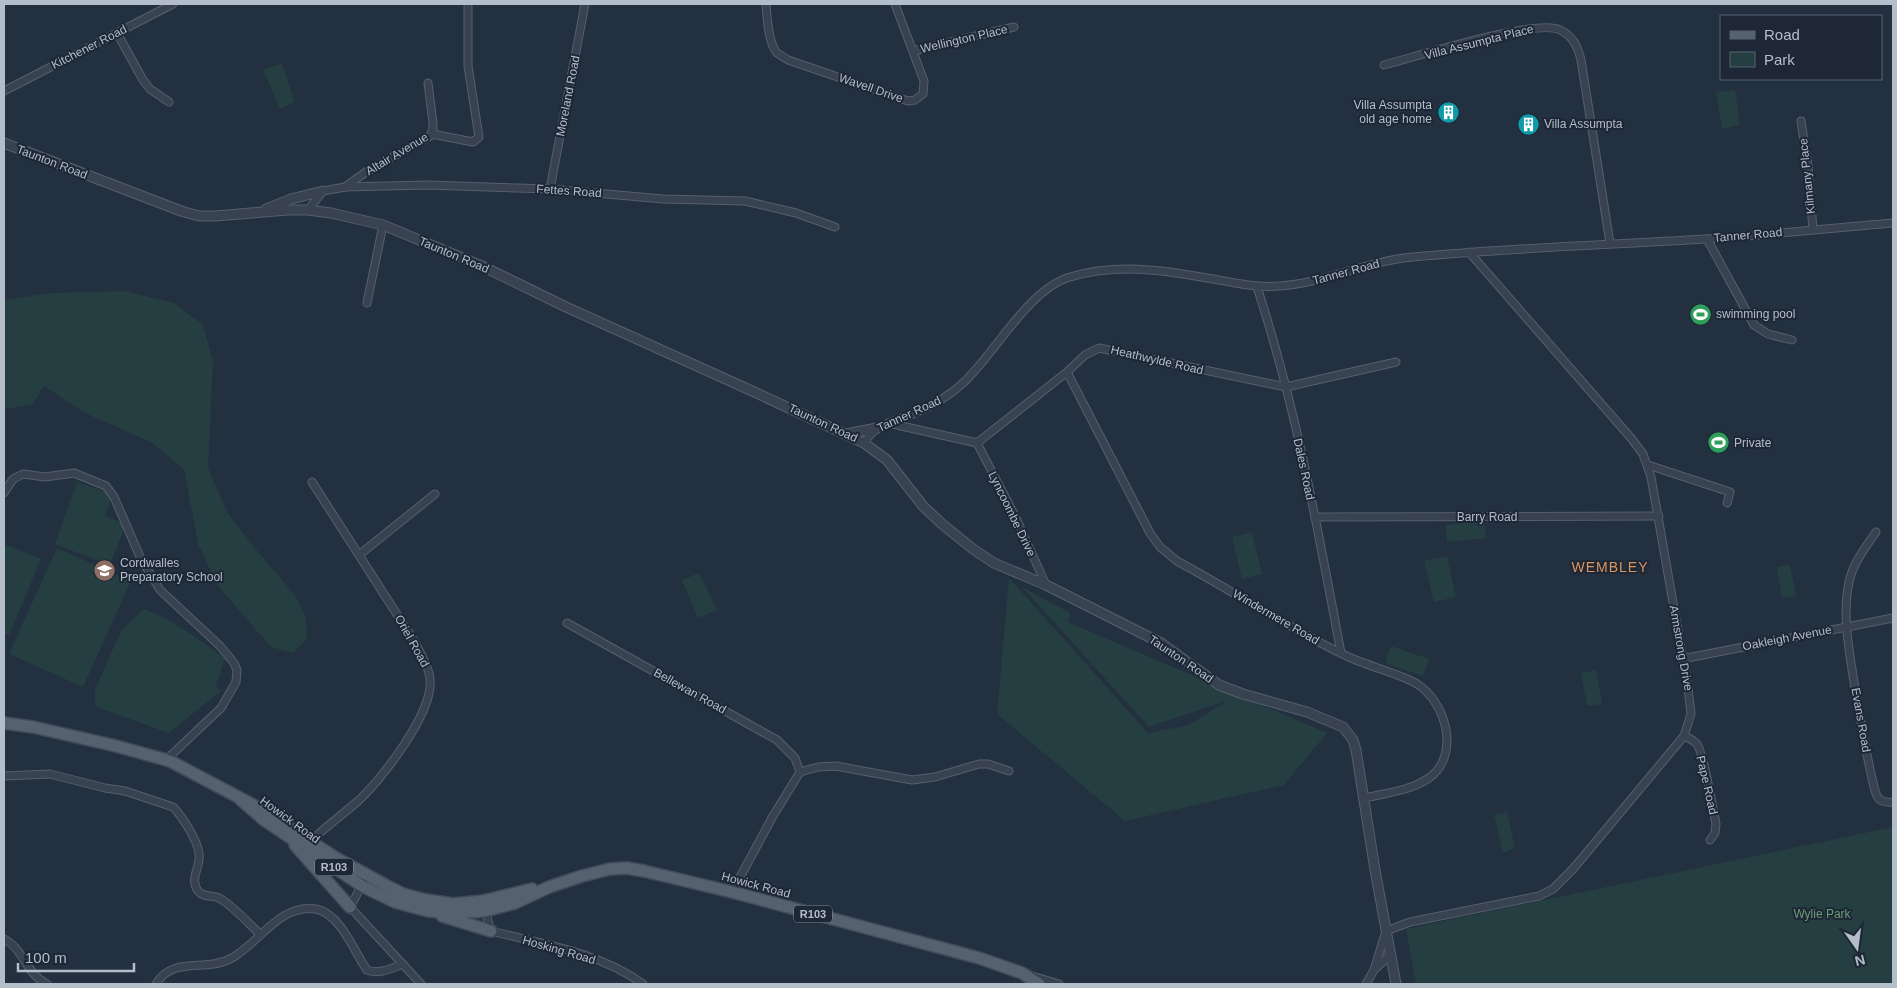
<svg xmlns="http://www.w3.org/2000/svg" width="1897" height="988" viewBox="0 0 1897 988" font-family="Helvetica,sans-serif">
  <style>
    .green { fill: #253e41 }
    .lines { fill: none; stroke-linecap: round; stroke-linejoin: round }
    .minor-casing { stroke: #56606d; stroke-width: 9 }
    .tertiary-casing { stroke: #56606d; stroke-width: 11 }
    .primary-casing { stroke: #414b59; stroke-width: 14 }
    .minor { stroke: #384250; stroke-width: 7 }
    .tertiary { stroke: #384250; stroke-width: 9 }
    .primary { stroke: #566170; stroke-width: 11 }
    .labels { text-anchor: middle; dominant-baseline: central; stroke-width: 4; stroke-linejoin: round; paint-order: stroke }
    .shield { fill: #1d2735; stroke: #87909d; stroke-width: 1 }
    .shield-label { font-size: 11px; font-weight: bold; fill: #b4bdca }
    .street-label { font-size: 12px; fill: #b4bdca; stroke: #1d2735 }
    .poi-label { font-size: 12px; fill: #b4bdca; stroke: #1d2735; text-anchor: start }
    .park-label { font-size: 12px; fill: #6a9d75; stroke: #1d2735 }
    .neighbourhood-label { font-size: 14px; letter-spacing: 1px; fill: #da955f; stroke: #1d2735 }
  </style>
  <rect width="100%" height="100%" fill="#233040"/>
  <g class="green">
    <path d="M282,64l13,38 -15,7 -17,-40z"/>
    <path d="M1735,90l5,35 -18,4 -6,-37z"/>
    <path d="M125,291l49,12 29,22 10,36 -5,107 20,46 36,45 31,36 11,23 1,21 -14,14 -22,-6 -53,-61 -20,-42 -14,-75 -33,-27 -66,-29 -41,-27 -12,19 -28,4v-109l48,-7z"/>
    <path d="M77,482l36,12 -8,22 21,8 -16,41 -55,-21z"/>
    <path d="M1484,521l2,17 -39,4 -1,-17z"/>
    <path d="M1252,532l10,42 -20,5 -10,-42z"/>
    <path d="M4,544l37,15 -32,76 -5,-2z"/>
    <path d="M57,548l74,33 -48,106 -74,-33z"/>
    <path d="M1447,556l9,41 -22,5 -10,-41z"/>
    <path d="M1790,565l6,31 -14,2 -5,-31z"/>
    <path d="M699,573l18,37 -19,8 -16,-38z"/>
    <path d="M1009,578l139,155 41,-8 39,-25 -79,27 -127,-140 48,26 -2,9 259,111 -43,52 -159,36 -128,-107z"/>
    <path d="M144,609c31,12 55,30 81,50l-10,28 7,3 -53,43 -67,-24 -7,-4v-15l26,-59z"/>
    <path d="M1391,646l38,13 -6,17 -38,-13z"/>
    <path d="M1596,670l6,34 -15,2 -6,-33z"/>
    <path d="M1507,812l8,36 -12,5 -9,-38z"/>
    <path d="M1893,827l-1,157h-476l-10,-55z"/>
  </g>
  <g class="lines">
    <defs>
      <g id="minor">
        <path d="M766,4c1,12 2,39 11,49 3,2 7,4 11,7l120,41 7,-1 8,-6 1,-13 -29,-77"/>
        <path d="M117,33l26,47 7,9 19,13"/>
        <path d="M913,51l101,-24"/>
        <path d="M1384,65c31,-8 153,-47 176,-35 13,6 18,17 21,30l29,183"/>
        <path d="M4,91l169,-87"/>
        <path d="M1801,121l7,45 5,64"/>
        <path d="M432,134l41,8 6,-5 -11,-71v-60"/>
        <path d="M345,187l21,-15 64,-36 3,-7v-6l-5,-40"/>
        <path d="M550,189l35,-185"/>
        <path d="M308,210l15,-19 22,-4 82,-2 123,4 113,10 82,2 51,12 39,14"/>
        <path d="M1707,239l47,86 14,9 24,6"/>
        <path d="M1257,287c39,119 61,243 84,366"/>
        <path d="M367,303l16,-78"/>
        <path d="M1067,372l83,161 10,14 17,14c48,26 94,55 142,81 15,8 29,16 45,21 17,7 36,11 53,21 29,18 44,71 12,94 -19,13 -43,15 -65,20"/>
        <path d="M888,423l89,20 90,-71 18,-17 14,-7 187,39 110,-25"/>
        <path d="M864,443c11,-19 32,-22 51,-30 16,-7 33,-16 47,-29 33,-30 66,-95 108,-107 45,-14 93,-7 137,1 24,4 47,10 72,8 46,-3 88,-25 134,-29 98,-9 195,-12 293,-18 62,-4 125,-11 187,-16"/>
        <path d="M977,443l38,73 31,69"/>
        <path d="M1648,465l82,27 -3,11"/>
        <path d="M4,493l9,-14 10,-5 22,3 29,-4 32,13 8,11 27,62 19,31 60,56 14,17 3,7 -1,12 -15,26 -55,52"/>
        <path d="M1315,517l344,-1"/>
        <path d="M1876,532c-11,16 -23,31 -27,50 -7,32 0,68 5,100 6,36 12,73 21,109 3,10 8,12 18,11"/>
        <path d="M359,555l76,-61"/>
        <path d="M567,623l210,117 18,18 5,14"/>
        <path d="M1682,659l211,-41"/>
        <path d="M1684,736c5,2 9,4 13,8 7,10 16,66 19,80l-1,9 -5,7"/>
        <path d="M4,776l46,-2 55,14 20,3 48,16c9,9 25,34 26,47 2,13 -10,24 -1,37 6,7 14,4 21,7 12,6 31,27 41,36"/>
        <path d="M309,843c15,-15 33,-28 49,-42 24,-22 76,-89 72,-122 -1,-13 -9,-24 -14,-35l-104,-162"/>
        <path d="M367,876l-17,31 71,77"/>
        <path d="M732,892l41,-76 27,-44 18,-5 18,-1 76,14 23,-3 44,-13h9l21,7"/>
        <path d="M484,907l7,24c51,13 108,21 152,53"/>
        <path d="M4,939c20,10 21,34 43,45"/>
        <path d="M1374,970l12,-39 24,-9 129,-26 14,-7 20,-20 111,-133 7,-22 -3,-26 -37,-211 -8,-23 -12,-16 -162,-186"/>
        <path d="M1032,976l27,8"/>
        <path d="M156,984c18,-29 49,-11 76,-26 27,-15 48,-55 84,-49 25,5 38,43 51,61 11,5 25,-2 36,-6"/>
        <path d="M1366,984l8,-14 17,-16"/>
      </g>
      <g id="tertiary">
        <path d="M4,143l177,68 18,5h16l73,-6h20l23,3 52,12 99,41 84,41 184,83 114,53 23,17 36,46 19,18 31,25 21,14 52,22 115,58 58,42 24,9 64,18 36,15 10,13 3,10 19,120 21,114"/>
        <path d="M266,209l25,-10 32,-8"/>
        <path d="M846,434l31,-6"/>
      </g>
      <g id="primary">
        <path d="M4,723l29,4 83,19 54,15 85,45 81,52 53,29 14,7 23,6 27,4 30,-3 49,-12"/>
        <path d="M240,799l24,21 98,66 33,16 33,9 26,2 31,-2 30,-8 34,-16 33,-11 28,-7 17,-1 17,3 88,21 247,66 43,15 17,11"/>
        <path d="M295,845l55,62"/>
        <path d="M442,916l49,15"/>
      </g>
    </defs>
    <use href="#minor" class="minor-casing"/>
    <use href="#tertiary" class="tertiary-casing"/>
    <use href="#primary" class="primary-casing"/>
    <use href="#minor" class="minor"/>
    <use href="#tertiary" class="tertiary"/>
    <use href="#primary" class="primary"/>
  </g>
  <defs>
    <symbol id="building-disc" viewBox="-11 -11 22 22"><circle r="9.5" fill="#0f9aa8" stroke="#1d2735"/><path d="M-4-6H4V6H1V3H-1V6H-4ZM-2.5-4.3h1.7v1.8h-1.7ZM.8-4.3h1.7v1.8H.8ZM-2.5-1h1.7V.8h-1.7ZM.8-1h1.7V.8H.8Z" fill="#fff"/></symbol>
    <symbol id="stadium-disc" viewBox="-11 -11 22 22"><circle r="9.5" fill="#2e9e5b" stroke="#1d2735"/><path d="M0-5a6.5 5 0 1 0 0 10a6.5 5 0 1 0 0-10ZM-3.5-1.8h7v3.6h-7Z" fill="#fff"/></symbol>
    <symbol id="school-disc" viewBox="-11 -11 22 22"><circle r="9.5" fill="#8d6e63" stroke="#1d2735"/><path d="M0-5L7-2L0 1L-7-2ZM-4 1L0 2.5L4 1V4Q0 6-4 4Z" fill="#fff"/></symbol>
  </defs>
  <g fill-rule="evenodd">
    <use href="#building-disc" x="1436" y="100" width="25" height="25"/>
    <use href="#building-disc" x="1516" y="112" width="25" height="25"/>
    <use href="#stadium-disc" x="1688" y="302" width="25" height="25"/>
    <use href="#stadium-disc" x="1706" y="430" width="25" height="25"/>
    <use href="#school-disc" x="92" y="558" width="25" height="25"/>
  </g>
  <g class="labels">
    <g class="shield">
      <rect x="315" y="858.5" width="38" height="17" rx="4"/>
      <rect x="794" y="905.5" width="38" height="17" rx="4"/>
    </g>
    <g class="shield-label">
      <text x="334" y="867">R103</text>
      <text x="813" y="914">R103</text>
    </g>
    <g class="street-label">
      <text transform="translate(964 39) rotate(-13)">Wellington Place</text>
      <text transform="translate(1479 42) rotate(-14)">Villa Assumpta Place</text>
      <text transform="translate(89 47) rotate(-27)">Kitchener Road</text>
      <text transform="translate(871 88) rotate(19)">Wavell Drive</text>
      <text transform="translate(568 96) rotate(-79)">Moreland Road</text>
      <text transform="translate(397 154) rotate(-31)">Altair Avenue</text>
      <text transform="translate(52 162) rotate(21)">Taunton Road</text>
      <text transform="translate(1807 176) rotate(-96)">Kilmany Place</text>
      <text transform="translate(569 191) rotate(4)">Fettes Road</text>
      <text transform="translate(1748 235) rotate(-5)">Tanner Road</text>
      <text transform="translate(454 255) rotate(23)">Taunton Road</text>
      <text transform="translate(1346 272) rotate(-15)">Tanner Road</text>
      <text transform="translate(1157 360) rotate(13)">Heathwylde Road</text>
      <text transform="translate(909 414) rotate(-25)">Tanner Road</text>
      <text transform="translate(823 423) rotate(25)">Taunton Road</text>
      <text transform="translate(1304 469) rotate(78)">Dales Road</text>
      <text transform="translate(1012 514) rotate(64)">Lyncoombe Drive</text>
      <text x="1487" y="517">Barry Road</text>
      <text transform="translate(1276 617) rotate(30)">Windermere Road</text>
      <text transform="translate(1787 638) rotate(-11)">Oakleigh Avenue</text>
      <text transform="translate(412 641) rotate(61)">Oriel Road</text>
      <text transform="translate(1681 648) rotate(80)">Armstrong Drive</text>
      <text transform="translate(1181 659) rotate(34)">Taunton Road</text>
      <text transform="translate(690 691) rotate(29)">Bellewan Road</text>
      <text transform="translate(1861 720) rotate(80)">Evans Road</text>
      <text transform="translate(1707 785) rotate(77)">Pape Road</text>
      <text transform="translate(290 820) rotate(36)">Howick Road</text>
      <text transform="translate(756 885) rotate(15)">Howick Road</text>
      <text transform="translate(559 950) rotate(16)">Hosking Road</text>
    </g>
    <g class="poi-label">
      <text x="1432" y="105" text-anchor="end">Villa Assumpta<tspan x="1432" dy="14">old age home</tspan></text>
      <text x="1544" y="124">Villa Assumpta</text>
      <text x="1716" y="314">swimming pool</text>
      <text x="1734" y="443">Private</text>
      <text x="120" y="563">Cordwalles<tspan x="120" dy="14">Preparatory School</tspan></text>
    </g>
    <g class="park-label">
      <text x="1822" y="914">Wylie Park</text>
    </g>
    <g class="neighbourhood-label">
      <text x="1610" y="567">WEMBLEY</text>
    </g>
  </g>
  <rect width="1897" height="988" fill="none" stroke="#b4bdca" stroke-width="10"/>
  <rect x="1720" y="15" width="162" height="65" fill="#1d2735" stroke="#596371"/>
  <rect x="1730" y="31" width="25" height="8" fill="#566170" stroke="#596371"/>
  <text x="1764" y="40" font-size="15" fill="#b4bdca">Road</text>
  <rect x="1730" y="52" width="25" height="15" fill="#253e41" stroke="#596371"/>
  <text x="1764" y="65" font-size="15" fill="#b4bdca">Park</text>
  <g transform="translate(1857 948) rotate(166)" stroke="#1d2735" stroke-width="4" paint-order="stroke">
  <path d="M0-4L9 19L0 12L-9 19Z" fill="#b4bdca"/>
  <text y="-8" font-size="14" font-weight="bold" text-anchor="middle" fill="#b4bdca">N</text>
  </g>
  <path d="M18 963v8h116v-8" fill="none" stroke="#b4bdca" stroke-width="2.5"/>
  <text x="25" y="963" font-size="15" fill="#b4bdca" stroke="#1d2735" stroke-width="4" paint-order="stroke">100 m</text>
</svg>
